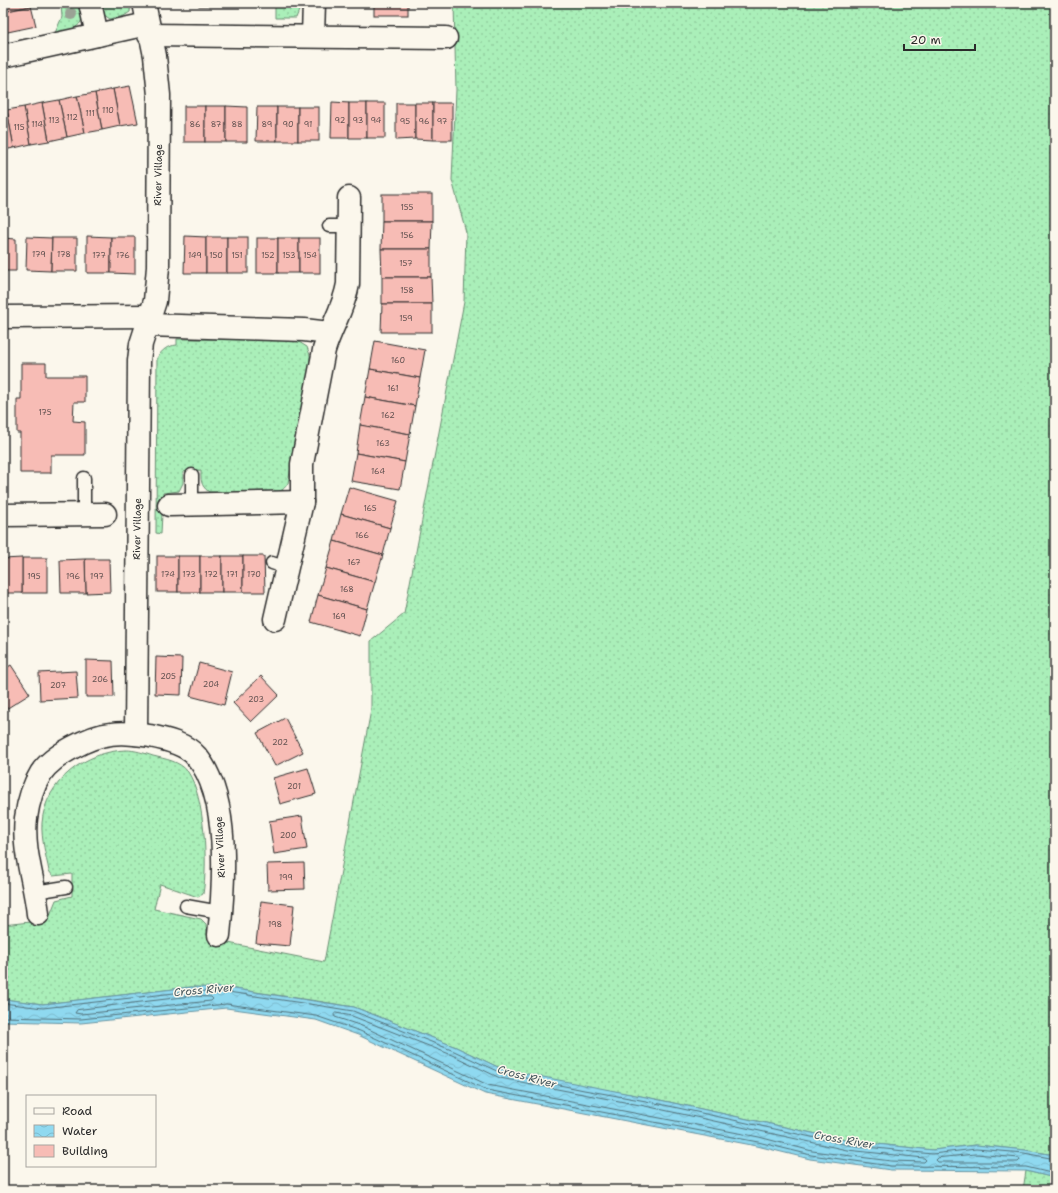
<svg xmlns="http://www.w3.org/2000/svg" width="1058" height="1193" viewBox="0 0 1058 1193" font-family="'Shantell Sans',sans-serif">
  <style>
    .grass { fill: url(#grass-dots); stroke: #6a8d72 }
    .water { fill: url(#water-waves); stroke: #6793a1 }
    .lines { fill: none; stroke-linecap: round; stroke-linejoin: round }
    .shore { stroke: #53717a; stroke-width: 1 }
    .building { fill: #f7bcb5; stroke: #2b2b2b }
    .service-casing { stroke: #2b2b2b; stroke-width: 15 }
    .minor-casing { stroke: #2b2b2b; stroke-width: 25 }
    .service { stroke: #fbf7ec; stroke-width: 12 }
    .minor { stroke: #fbf7ec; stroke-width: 22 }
    .tree { fill: #9aa295 }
    .labels { text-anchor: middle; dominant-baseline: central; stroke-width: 3; stroke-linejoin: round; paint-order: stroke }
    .number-label { font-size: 8px; fill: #5e4f4e }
    .street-label { font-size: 10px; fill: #2b2b2b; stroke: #fbf7ec }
    .water-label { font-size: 11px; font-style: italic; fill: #44565c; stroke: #fbf7ec }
  </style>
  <defs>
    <pattern id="grass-dots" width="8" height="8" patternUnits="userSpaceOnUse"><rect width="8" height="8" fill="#aaefb9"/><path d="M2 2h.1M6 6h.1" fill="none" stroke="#92cd9f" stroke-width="1.8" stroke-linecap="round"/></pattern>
    <pattern id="water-waves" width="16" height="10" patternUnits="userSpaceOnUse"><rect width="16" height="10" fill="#8fd9f0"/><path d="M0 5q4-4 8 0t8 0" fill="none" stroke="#7cbace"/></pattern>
  </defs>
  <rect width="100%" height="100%" fill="#fbf7ec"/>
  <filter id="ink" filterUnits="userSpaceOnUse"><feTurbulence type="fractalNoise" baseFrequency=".025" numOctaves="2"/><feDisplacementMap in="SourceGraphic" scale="8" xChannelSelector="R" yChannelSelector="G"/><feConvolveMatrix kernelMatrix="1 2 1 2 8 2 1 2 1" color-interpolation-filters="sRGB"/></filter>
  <g filter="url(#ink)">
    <g class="grass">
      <path d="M67,3l11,1c12,22 -5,26 -23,29l7,-16 -1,-12z"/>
      <path d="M100,3h31l-1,9 -6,4 -14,3 -6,-4z"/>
      <path d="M275,3h27l-6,15h-21z"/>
      <path d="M454,3h601v1152l-30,-5 -49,-5 -43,5 -84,-9 -203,-44 -61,-11 -83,-17 -46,-22 -102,-40 -37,-6 -89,-13 -37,-1 -148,17 -40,-5v-74l45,-5 8,-20 16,-4v-22l-19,2 -4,-5c-3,-15 -8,-32 -7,-48 3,-42 44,-72 84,-73 9,0 18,3 27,6 12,3 27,5 35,16 17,25 20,93 15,122l-5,3 -38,-13 -6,25 47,10 5,5 2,15 116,23 47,-252v-69l33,-27 60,-312 2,-70 -14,-52 4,-90z"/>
      <path d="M177,339h117l13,8 3,8v9l-22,119c-3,5 -6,8 -12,10 -15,5 -50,0 -67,-1 -9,-7 -8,-12 -8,-22l-18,2v11l-4,8 -16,2 -2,41 -5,-1 1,-175c6,-9 10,-12 20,-13z"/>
      <path d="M1026,1171l29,7v12h-32z"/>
    </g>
    <path class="water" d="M191,987l37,1 126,19 102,40 46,22 144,28 203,44 84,9 43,-5 49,5 30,5v23l-29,-7 -135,-1 -81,-11 -53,-13 -272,-52 -127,-59 -42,-15 -90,-12 -145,15 -78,-2v-22l40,5z"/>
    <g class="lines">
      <g class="shore">
        <path d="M192,996l19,1 2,2 -2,2 -130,13 -6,-1 2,-3z"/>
        <path d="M3,1003l40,5 149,-17 36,1 88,13 37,6 101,40 47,22 83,17 62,11 202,44 84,9 44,-5 48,4 31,6"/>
        <path d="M336,1013l16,3 100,39 48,23 145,28 202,44 77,8 2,2 -2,2 -33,-1 -79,-10 -53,-14 -271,-52 -126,-59 -27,-9 -1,-2z"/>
        <path d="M3,1017l78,2 145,-15 90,12 44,15 127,59 271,52 53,13 80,11 135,1 29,7"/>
        <path d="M976,1154l43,4 1,2 -2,2h-80l-2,-2 2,-2z"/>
      </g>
    </g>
    <g class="building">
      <path d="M3,3h28v3l-28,6z"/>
      <rect x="199" y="3" width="32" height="3"/>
      <rect x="374" y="3" width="34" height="12"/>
      <path d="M31,6l5,20 -33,7v-21z"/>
      <path d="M130,86l8,37 -18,3 -7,-37z"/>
      <path d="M113,89l7,37 -18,4 -7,-37z"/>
      <path d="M95,93l7,37 -17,3 -8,-37z"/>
      <path d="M77,96l8,37 -18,4 -8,-37z"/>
      <path d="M59,100l8,37 -18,4 -7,-38z"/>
      <path d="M332,102l17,1v35h-18z"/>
      <path d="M42,103l7,38 -18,3 -7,-37z"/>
      <rect x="349" y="103" width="18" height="35"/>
      <rect x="367" y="103" width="18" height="35"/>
      <path d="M396,103h19v36l-19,1z"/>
      <path d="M415,103h18v37l-18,-1z"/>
      <rect x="433" y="103" width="19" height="37"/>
      <rect x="184" y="106" width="21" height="36"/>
      <rect x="205" y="106" width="21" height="36"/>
      <path d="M226,106l21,1v35h-21z"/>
      <path d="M24,107l7,37 -17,4 -7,-38z"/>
      <path d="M257,107h20v34h-21z"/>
      <rect x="277" y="107" width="21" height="34"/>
      <rect x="298" y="107" width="21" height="34"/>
      <path d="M7,110l7,38 -11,2v-39z"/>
      <rect x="382" y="194" width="50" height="27"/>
      <path d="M382,221h50l-1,28h-50z"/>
      <path d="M87,236l24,1v36h-24z"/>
      <path d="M185,236l21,1v36h-22z"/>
      <path d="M27,237l25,1 -1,33 -25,-1z"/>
      <path d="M111,237h24v37l-24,-1z"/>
      <rect x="206" y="237" width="21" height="36"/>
      <rect x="227" y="237" width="21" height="36"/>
      <path d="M3,238l13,1v32h-13z"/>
      <path d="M52,238h25v33h-26z"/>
      <rect x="257" y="238" width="21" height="35"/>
      <rect x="278" y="238" width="21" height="35"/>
      <rect x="299" y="238" width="21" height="35"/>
      <path d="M381,249h50v28h-49z"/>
      <path d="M382,277h49l1,27h-50z"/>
      <path d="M382,304h50v28h-51z"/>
      <path d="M375,341l50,9 -5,28 -50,-9z"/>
      <path d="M21,363h25v13h39v26h-11l-1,19 12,1v33h-34v18h-31v-40h-3v-34h4z"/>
      <path d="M370,369l50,9 -5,28 -50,-9z"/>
      <path d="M365,397l50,9 -5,28 -50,-9z"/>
      <path d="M360,425l50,9 -5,28 -49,-9z"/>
      <path d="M356,453l49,9 -5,27 -49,-8z"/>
      <path d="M349,487l49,14 -8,27 -49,-14z"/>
      <path d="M341,514l49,14 -7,27 -49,-14z"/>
      <path d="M334,541l49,14 -8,27 -49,-14z"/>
      <rect x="157" y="556" width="21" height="36"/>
      <rect x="178" y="556" width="22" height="36"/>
      <rect x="200" y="556" width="22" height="36"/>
      <rect x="222" y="556" width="21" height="36"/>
      <path d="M243,556h21l1,36h-22z"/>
      <rect x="22" y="558" width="25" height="35"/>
      <path d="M22,558v35h-19v-34z"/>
      <path d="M85,559h24l1,33 -24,1z"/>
      <path d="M85,559l1,34h-25l-1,-33z"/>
      <path d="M326,568l49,14 -8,27 -49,-14z"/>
      <path d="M318,595l49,14 -7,27 -49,-14z"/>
      <path d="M156,657l26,1 -1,37 -26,-1z"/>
      <path d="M86,660l27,1 1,36h-28z"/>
      <path d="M199,663l33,9 -8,33 -34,-9z"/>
      <path d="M11,665l19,29 -24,15 -3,-5v-34z"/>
      <path d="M76,671l2,27 -38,2 -1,-27z"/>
      <path d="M261,676l18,19 -28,27 -18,-19z"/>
      <path d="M285,718l18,34 -28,14 -18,-33z"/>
      <path d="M308,768l8,26 -36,10 -7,-26z"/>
      <path d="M302,816l5,33 -33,5 -5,-33z"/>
      <path d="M304,863l1,26 -37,1 -1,-26z"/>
      <path d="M261,901l33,4 -4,41 -34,-3z"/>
    </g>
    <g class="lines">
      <defs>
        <g id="service">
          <path d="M329,226h20"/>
          <path d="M192,475v29"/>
          <path d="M84,515v-37"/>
          <path d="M272,563l15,5"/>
          <path d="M35,892l31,-5"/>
          <path d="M186,906l34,6"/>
        </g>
        <g id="minor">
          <path d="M90,3l7,32"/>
          <path d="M149,35l297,3"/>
          <path d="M313,35l1,-32"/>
          <path d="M3,56l144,-32"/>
          <path d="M3,317l148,-1"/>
          <path d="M148,325l156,5 25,3"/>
          <path d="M169,505l133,-3"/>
          <path d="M3,515l102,-1"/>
          <path d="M275,619l27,-117v-38l22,-114c7,-23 20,-42 24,-66l1,-86"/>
          <path d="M136,734l3,-373 2,-17 14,-43 3,-34 1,-172 -4,-39 -11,-53"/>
          <path d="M38,914c-3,-31 -16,-64 -12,-96 2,-15 7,-32 15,-45 12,-18 49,-37 70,-39 13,-2 26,0 39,2 15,3 36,8 46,20 35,40 28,130 23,179"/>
        </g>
      </defs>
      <use href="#service" class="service-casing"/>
      <use href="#minor" class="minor-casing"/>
      <use href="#service" class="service"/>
      <use href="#minor" class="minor"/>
    </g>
    <circle class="tree" cx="71" cy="14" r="6"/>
  </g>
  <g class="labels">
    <g class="number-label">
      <text x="108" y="110">110</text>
      <text x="90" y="113">111</text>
      <text x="72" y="117">112</text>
      <text x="54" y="120">113</text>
      <text x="340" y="120">92</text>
      <text x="358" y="120">93</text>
      <text x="376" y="120">94</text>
      <text x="405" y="121">95</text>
      <text x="424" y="121">96</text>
      <text x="442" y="121">97</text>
      <text x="37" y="124">114</text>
      <text x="195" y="124">86</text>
      <text x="216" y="124">87</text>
      <text x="237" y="124">88</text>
      <text x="267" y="124">89</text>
      <text x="288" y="124">90</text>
      <text x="308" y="124">91</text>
      <text x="19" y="127">115</text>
      <text x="407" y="207">155</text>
      <text x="407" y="235">156</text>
      <text x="39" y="254">179</text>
      <text x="64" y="254">178</text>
      <text x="99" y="255">177</text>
      <text x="123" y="255">176</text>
      <text x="195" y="255">149</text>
      <text x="216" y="255">150</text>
      <text x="237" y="255">151</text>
      <text x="268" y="255">152</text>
      <text x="289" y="255">153</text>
      <text x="310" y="255">154</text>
      <text x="406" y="263">157</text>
      <text x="407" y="290">158</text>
      <text x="406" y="318">159</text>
      <text x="398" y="360">160</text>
      <text x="393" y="388">161</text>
      <text x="45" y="412">175</text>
      <text x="388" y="415">162</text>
      <text x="383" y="443">163</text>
      <text x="378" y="471">164</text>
      <text x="370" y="508">165</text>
      <text x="362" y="535">166</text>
      <text x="354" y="562">167</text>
      <text x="168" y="574">174</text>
      <text x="189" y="574">173</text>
      <text x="211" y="574">172</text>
      <text x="232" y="574">171</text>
      <text x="254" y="574">170</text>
      <text x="34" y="576">195</text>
      <text x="73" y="576">196</text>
      <text x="97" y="576">197</text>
      <text x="347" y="589">168</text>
      <text x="339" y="616">169</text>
      <text x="168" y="676">205</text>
      <text x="100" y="679">206</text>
      <text x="211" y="684">204</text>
      <text x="58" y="685">207</text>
      <text x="256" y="699">203</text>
      <text x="280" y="742">202</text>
      <text x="294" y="786">201</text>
      <text x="288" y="835">200</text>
      <text x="286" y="877">199</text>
      <text x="275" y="924">198</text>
    </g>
    <g class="street-label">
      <text transform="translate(158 175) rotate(-89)">River Village</text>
      <text transform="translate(137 529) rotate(-89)">River Village</text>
      <text transform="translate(220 847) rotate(-93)">River Village</text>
    </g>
    <g class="water-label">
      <text transform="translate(204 990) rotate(-5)">Cross River</text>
      <text transform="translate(527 1077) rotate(15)">Cross River</text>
      <text transform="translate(844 1140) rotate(10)">Cross River</text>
    </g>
  </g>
  <rect width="1058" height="1193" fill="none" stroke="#fbf7ec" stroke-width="16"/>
  <rect x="8" y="8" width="1042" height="1177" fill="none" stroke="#2b2b2b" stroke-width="1.5" filter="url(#ink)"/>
  <rect x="26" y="1095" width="130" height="72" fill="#fbf7ec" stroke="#a8a59f"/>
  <rect x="34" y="1108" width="20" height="6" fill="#fbf7ec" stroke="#a8a59f"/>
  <text x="62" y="1115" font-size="12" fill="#2b2b2b">Road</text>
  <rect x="34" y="1125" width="20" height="12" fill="url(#water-waves)" stroke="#a8a59f"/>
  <text x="62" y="1135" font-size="12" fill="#2b2b2b">Water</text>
  <rect x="34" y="1145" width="20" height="12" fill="#f7bcb5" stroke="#a8a59f"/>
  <text x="62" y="1155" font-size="12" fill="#2b2b2b">Building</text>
  <path d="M904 44v6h71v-6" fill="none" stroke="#2b2b2b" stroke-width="2"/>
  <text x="910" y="44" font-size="12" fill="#2b2b2b" stroke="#fbf7ec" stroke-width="3" paint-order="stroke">20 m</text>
</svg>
